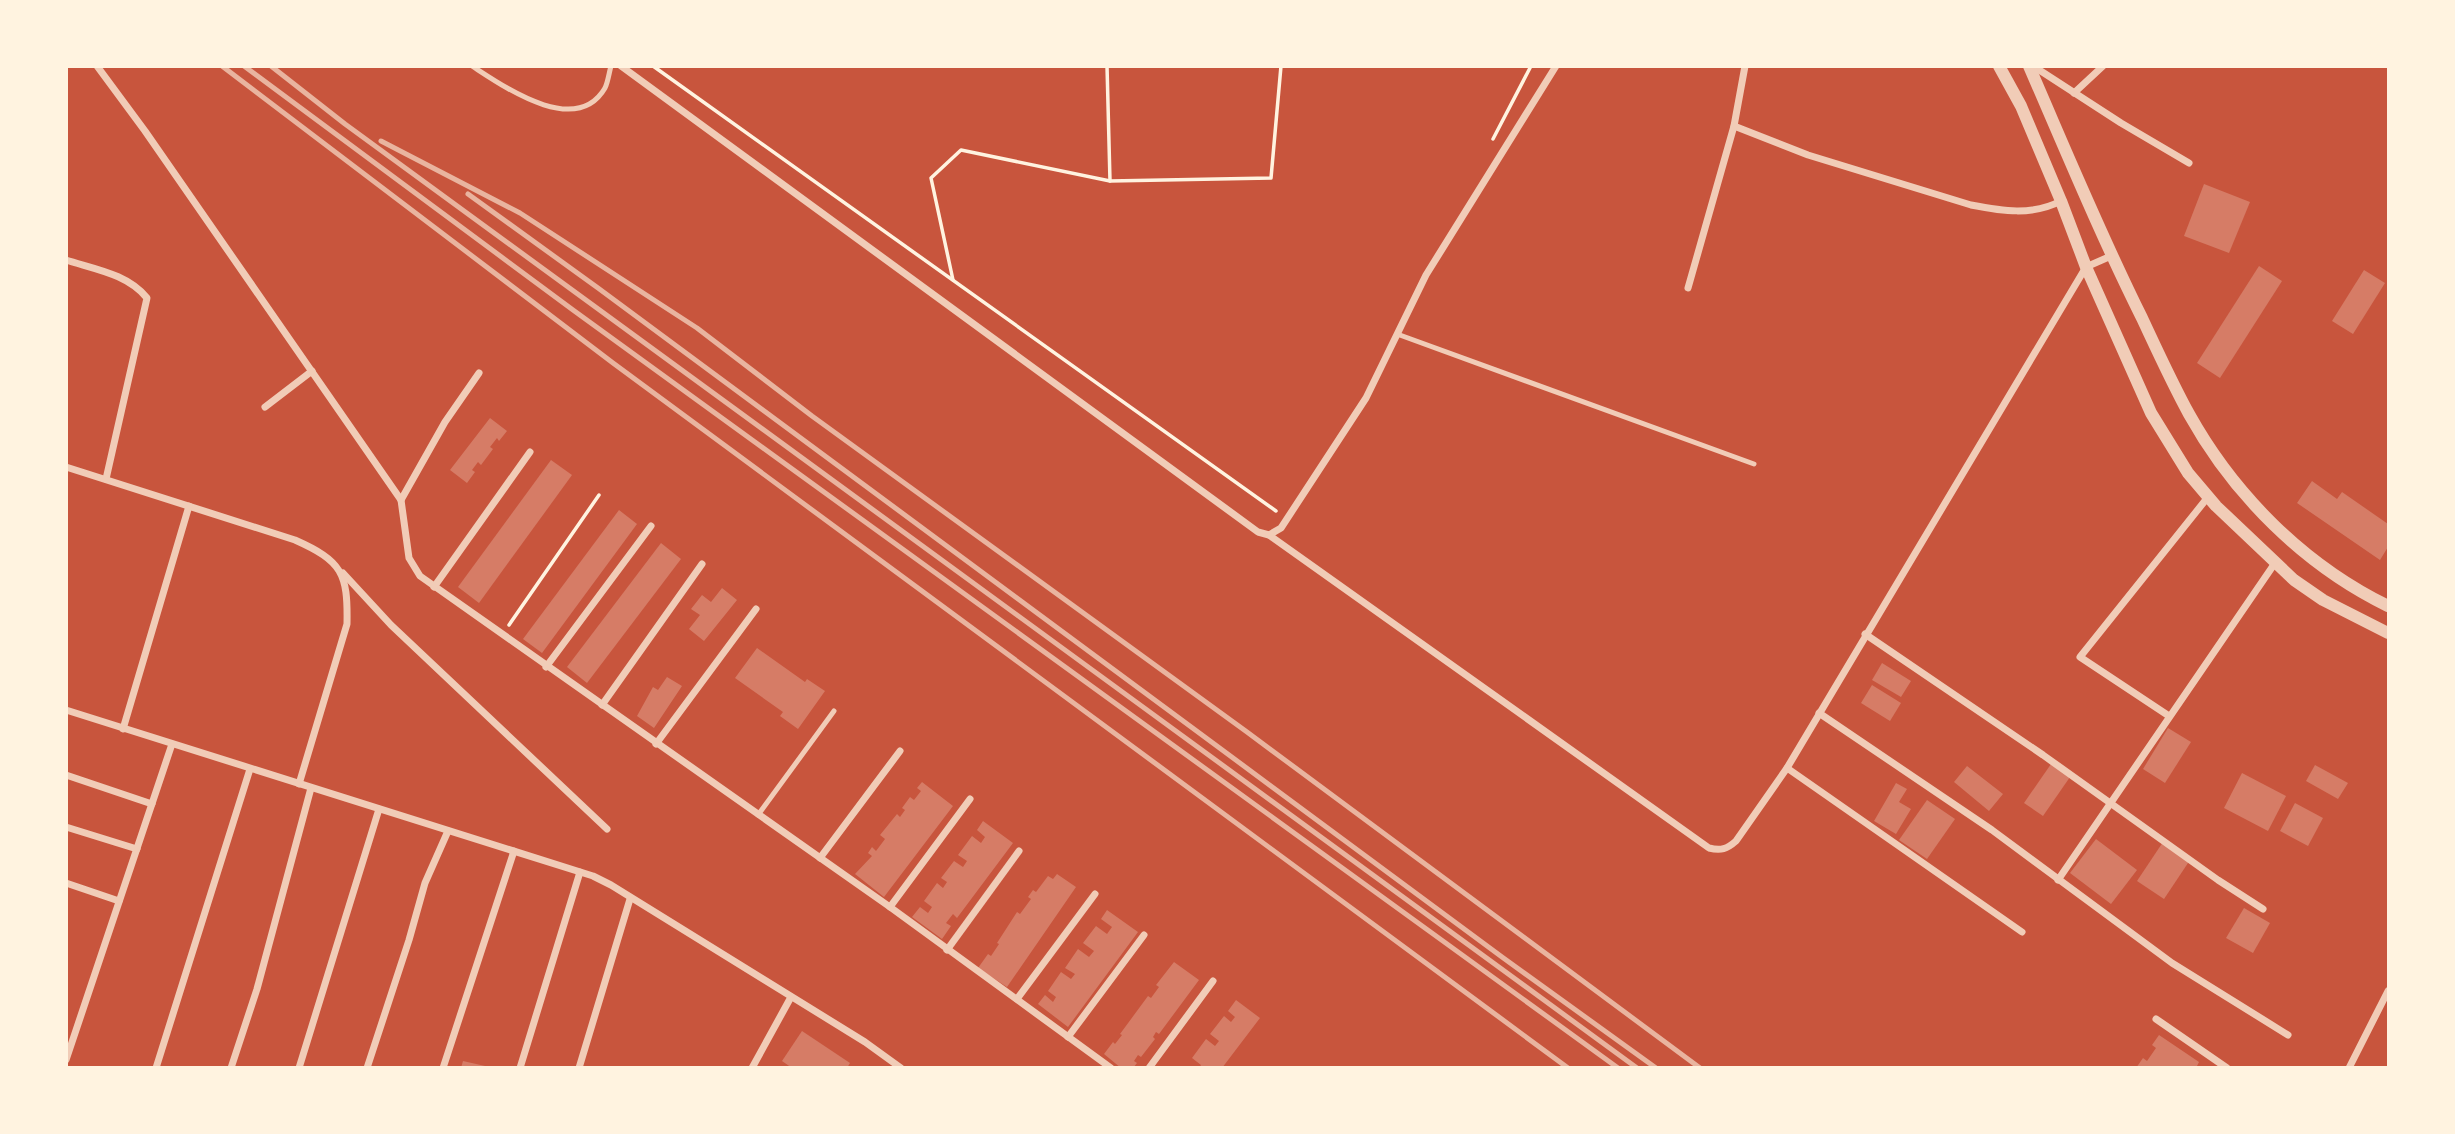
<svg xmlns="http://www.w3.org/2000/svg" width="2455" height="1134" viewBox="0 0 2455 1134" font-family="Manrope,sans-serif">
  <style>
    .building { fill: #d67c66 }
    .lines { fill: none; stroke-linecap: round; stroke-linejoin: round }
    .path { stroke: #fff3e0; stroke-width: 3.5 }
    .service { stroke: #f1ccb7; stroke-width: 5 }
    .minor { stroke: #f1ccb7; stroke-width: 7 }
    .tertiary { stroke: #f1ccb7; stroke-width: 12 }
    .rail { stroke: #e9b49f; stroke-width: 5 }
  </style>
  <rect width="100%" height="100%" fill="#c8553d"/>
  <g class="building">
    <path d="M2204,184l46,18 -21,51 -45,-17z"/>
    <path d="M2259,266l23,15 -62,97 -23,-15z"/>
    <path d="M2364,270l21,13 -32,51 -21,-13z"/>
    <path d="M490,418l17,13 -8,10 -2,-3 -7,9 3,2 -12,16 -3,-3 -6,8 3,2 -8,11 -17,-13z"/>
    <path d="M551,460l21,15 -93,128 -21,-16z"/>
    <path d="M2312,481l25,18 5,-7 46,32v23l-8,13 -83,-57z"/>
    <path d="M619,510l18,14 -95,129 -19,-14z"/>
    <path d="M661,543l20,16 -94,124 -20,-16z"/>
    <path d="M722,588l15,12 -33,41 -15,-12 11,-14 -9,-6 11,-14 9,7z"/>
    <path d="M757,648l48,34 2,-3 18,12 -27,38 -18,-13 3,-4 -48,-34z"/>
    <path d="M1882,663l29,18 -10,16 -29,-17z"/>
    <path d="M667,677l15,9 -28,42 -17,-12 16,-29 5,3z"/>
    <path d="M1872,685l29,18 -11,18 -29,-18z"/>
    <path d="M2168,728l23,14 -26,41 -22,-14z"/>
    <path d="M2051,764l19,13 -27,39 -19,-13z"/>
    <path d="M2315,765l33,18 -10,16 -32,-18z"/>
    <path d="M1967,766l36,28 -14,17 -35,-29z"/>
    <path d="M2242,773l44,23 -18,35 -44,-23z"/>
    <path d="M922,782l31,24 -69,91 -29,-23 17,-18 -4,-3 4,-6 4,4 9,-12 -5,-4 17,-21 3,3 5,-7 -3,-2 8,-11 4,3 7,-9 -4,-3z"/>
    <path d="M1896,783l11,6 -8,13 12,7 -15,25 -22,-13z"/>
    <path d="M1927,800l28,19 -28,40 -28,-19z"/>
    <path d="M2295,803l28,15 -15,28 -28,-15z"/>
    <path d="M983,821l30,22 -56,75 -4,-4 -7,9 5,3 -9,13 -30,-22 8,-10 8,6 4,-6 -8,-6 13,-18 6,5 4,-6 -6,-4 13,-17 9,6 4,-6 -9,-6 14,-19 9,7 4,-6 -8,-7z"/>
    <path d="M2096,839l41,31 -26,34 -41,-31z"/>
    <path d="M2163,842l27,18 -26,39 -27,-18z"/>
    <path d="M1057,874l19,13 -69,100 -29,-19 10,-14 3,2 8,-12 -2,-1 20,-31 3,2 11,-15 -3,-2 5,-7 3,2 12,-16 5,3z"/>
    <path d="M2244,908l26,15 -17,30 -27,-15z"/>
    <path d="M1107,910l31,22 -70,95 -30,-23 7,-9 8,7 3,-5 -8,-6 13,-19 10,7 4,-5 -10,-6 13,-19 11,8 5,-6 -11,-8 13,-17 11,8 5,-7 -11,-8z"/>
    <path d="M1174,962l25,18 -40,54 -3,-2 -3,5 2,2 -14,18 -3,-2 -4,6 3,2 -4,5h-12l-17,-14 9,-12 2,2 7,-9 -2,-1 28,-38 3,2 8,-11 -3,-2z"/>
    <path d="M1236,1000l24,18 -38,50h-23l2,-3 -9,-7 14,-19 9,7 4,-5 -9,-7 14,-18 7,6 4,-5 -7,-6z"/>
    <path d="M802,1031l48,32 -3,5h-55l-10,-7z"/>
    <path d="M2159,1035l40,27 -3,6h-60l7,-10 4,3 9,-13 -4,-3z"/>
    <path d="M463,1061l22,5v2h-24z"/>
  </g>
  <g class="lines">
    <g class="path">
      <path d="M653,66l623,445"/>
      <path d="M1107,66l3,115"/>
      <path d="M1493,139l38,-73"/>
      <path d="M953,280l-22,-102 30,-28 149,31 161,-3 10,-112"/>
      <path d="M509,625l90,-130"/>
    </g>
    <g class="service">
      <path d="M472,66c31,20 104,72 133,22 3,-6 4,-15 6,-22"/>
      <path d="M1397,334l357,130"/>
      <path d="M758,815l76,-104"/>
    </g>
    <g class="minor">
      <path d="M97,66l48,65 256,369 8,58 11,18 470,331 221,161"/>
      <path d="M621,66l637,466 11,3 12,-7 85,-130 60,-123 130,-209"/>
      <path d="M2033,66l88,57 68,40"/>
      <path d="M2074,93l29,-27"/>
      <path d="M1734,126l74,29 163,50c31,6 61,11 90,-4"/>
      <path d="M66,260c28,9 62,14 81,38l-41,181"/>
      <path d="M1688,288l46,-162 11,-60"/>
      <path d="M265,407l47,-36"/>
      <path d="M66,467l229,73c47,21 53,33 52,84l-48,160"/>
      <path d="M401,500l44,-78 34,-49"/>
      <path d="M1269,535l440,313c12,3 18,1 27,-7l51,-73 299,-501 25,-11"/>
      <path d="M343,573l48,52 216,204"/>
      <path d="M434,587l96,-135"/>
      <path d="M1865,634l178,121 175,125 45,29"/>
      <path d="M546,667l105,-141"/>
      <path d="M602,705l100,-141"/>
      <path d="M66,710l527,166 18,9 254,157 36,26"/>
      <path d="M1819,713l173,117 180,133 116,72"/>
      <path d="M2169,716l-89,-59 128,-160"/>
      <path d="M123,729l66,-223"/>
      <path d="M656,744l100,-135"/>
      <path d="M1787,768l235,164"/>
      <path d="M66,775l86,29"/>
      <path d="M66,827l71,22"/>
      <path d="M820,858l80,-107"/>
      <path d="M2058,880l217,-317"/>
      <path d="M66,883l53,18"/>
      <path d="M890,907l80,-108"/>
      <path d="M947,950l72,-99"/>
      <path d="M1017,999l78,-105"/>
      <path d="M2156,1019l71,49"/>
      <path d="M1068,1037l76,-102"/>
      <path d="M66,1060l106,-316"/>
      <path d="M156,1068l94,-299"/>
      <path d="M231,1068l26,-79 54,-201"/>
      <path d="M299,1068l80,-259"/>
      <path d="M367,1068l42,-128 16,-57 23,-52"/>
      <path d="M443,1068l71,-217"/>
      <path d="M520,1068l60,-196"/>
      <path d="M579,1068l51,-169"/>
      <path d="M752,1068l39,-71"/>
      <path d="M1149,1068l64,-87"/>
      <path d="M2349,1068l39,-77"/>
    </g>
    <g class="tertiary">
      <path d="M1999,66l22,40 40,95 25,66 65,146 37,60 28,33 78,74 29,20 65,33"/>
      <path d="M2029,66c37,85 72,170 113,252 15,32 30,65 47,96 45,81 115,151 199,192"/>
    </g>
    <g class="rail">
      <path d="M222,66l391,297 955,705"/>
      <path d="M244,66l329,244 1045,758"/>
      <path d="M271,66l74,58 1292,944"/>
      <path d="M381,141l139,72 177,115 115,88 435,316 453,336"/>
      <path d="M468,194l130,94 904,669 154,111"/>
    </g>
  </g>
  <rect width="2455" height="1134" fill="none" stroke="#fff3e0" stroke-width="136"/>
</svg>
